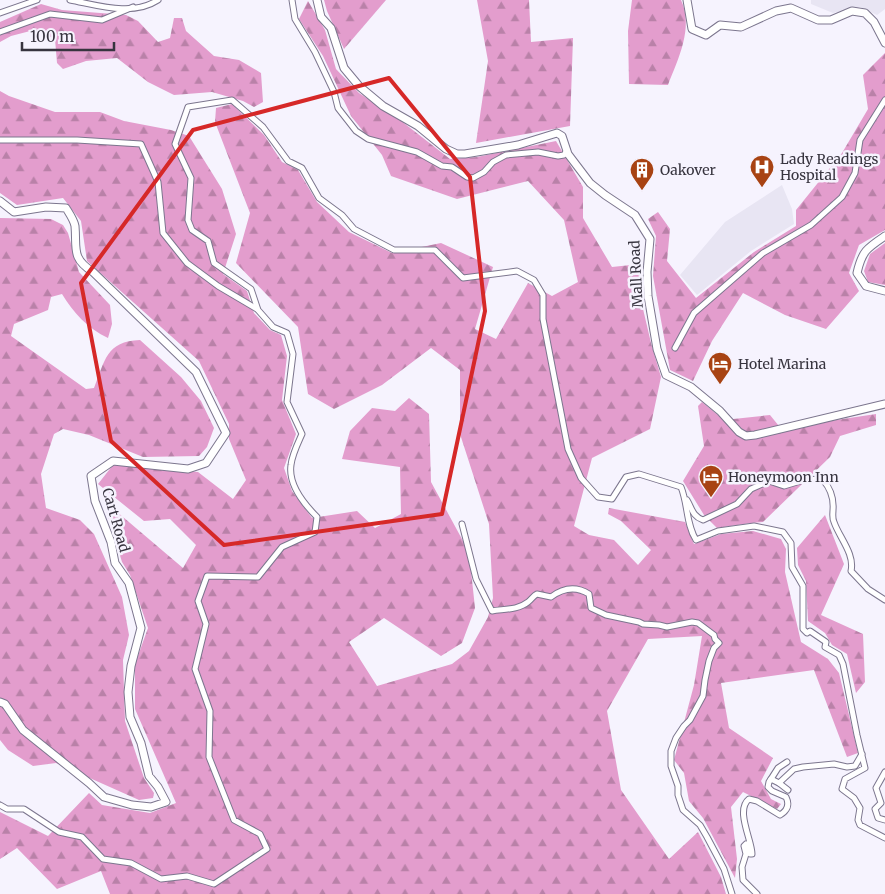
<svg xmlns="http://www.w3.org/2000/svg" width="885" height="894" viewBox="0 0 885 894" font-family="Merriweather,serif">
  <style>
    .built { fill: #e8e5f3 }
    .forest { fill: url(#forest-firs) }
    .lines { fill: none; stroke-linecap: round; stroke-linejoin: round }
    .street-casing { stroke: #7c768e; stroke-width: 7 }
    .secondary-casing { stroke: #7c768e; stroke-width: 9 }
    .street { stroke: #fff; stroke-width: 5 }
    .secondary { stroke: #fff; stroke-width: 7 }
    .marked { fill: none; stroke: #d62828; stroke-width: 4; stroke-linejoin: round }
    .labels { text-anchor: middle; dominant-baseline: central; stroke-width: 5; stroke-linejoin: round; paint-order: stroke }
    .poi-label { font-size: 14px; fill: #37343f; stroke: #f6f3fe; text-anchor: start }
    .street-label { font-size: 14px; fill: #37343f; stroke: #f6f3fe }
  </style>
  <defs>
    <pattern id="forest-firs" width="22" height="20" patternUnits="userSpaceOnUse" patternTransform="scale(1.25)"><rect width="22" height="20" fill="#e39dcd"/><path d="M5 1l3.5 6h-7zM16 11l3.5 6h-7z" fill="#b981a8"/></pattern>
  </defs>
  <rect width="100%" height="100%" fill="#f6f3fe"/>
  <g class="built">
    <path d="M811,0h74v9l-8,6 -17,-8 -27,6 -22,-9z"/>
    <path d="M782,185l10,24 2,15 -43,27 -54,44 -17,-20 45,-53z"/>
  </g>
  <g class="forest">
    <path d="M324,0h62l-42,49 -17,-38z"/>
    <path d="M477,0h52l2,42 42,-4 -3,88 -94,17 12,-82z"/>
    <path d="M632,0h49c13,28 -3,59 -13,85l-39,-1 -1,-53z"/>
    <path d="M308,1l17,29 11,39 23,24 41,27 50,39 27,-2 79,-16 27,46v31l29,49 28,-3v32l11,47 10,34 -11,52 -58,29 -18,68 15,9 25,5 24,25 13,-15 -30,-29 -13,-7 1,-6 76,14 9,22 27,-10 32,-3 28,8 5,10 -1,23 16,70 27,17 11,14 19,80 -11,4 -33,-87 -93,13 8,45 44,30 -12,23 10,18 10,5 -4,5 -34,-17 -12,15 6,52 -2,19 -32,-60 -14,-17 -5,-28 -10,-13 20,-75 8,-49 -54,3 -41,72 14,79 48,69 29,-27 23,45 5,17h-616l-9,-23 -44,18 -40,-41 -17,11v-47l48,24 41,-43 13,12 48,8 26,-10 -41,-94v-45l13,-36 -18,-53 -8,-13 -19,-62 80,68 13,-23 -26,-26 -26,2 -46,-37 15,-19 85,7 35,27 13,-19 -17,-41v-15l-30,-63 -112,-100 -6,-40 -18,-23 -46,7 -17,-12v-102l9,5 46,16h45l24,9 47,9 18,6 33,53 14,45 -13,40 24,17 7,22 16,17 11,5 6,21 -5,44 14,34 -12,34 8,23 20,27 45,-7 18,17 26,-14 -1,-47 -58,-8 8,-28 22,-23 23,3 14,-13 20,16 2,68 38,70 6,56 -13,35 -21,13 -57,-38 -35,24 28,44 75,-22 17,-13 19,-34 5,-19 -4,-74 -29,-90v-64l-29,-22 -49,37 -48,24 -26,-15 -10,-67 -62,-64 14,-50 -35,-91 1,-14 16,-4 32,31 18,27 16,8 19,32 32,30 43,21 49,-10 52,24 -18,62 21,10 32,-56 24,13 26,-14 -14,-62 -36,-39 -71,18 -66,-23 -9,-21 -31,-39 -28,-60 -24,-37z"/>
    <path d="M41,4l21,6 64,5 12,6 20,21 12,-4 4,-20h8l4,13 28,25 25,4 22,13 2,29 -9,5 -11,-6 -31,-9 -38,3 -26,-13 -31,-24 -31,3 -23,8 -6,-6 -2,-24 -21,-9 -23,6 -11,6v-20z"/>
    <path d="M885,53v177l-26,15 -10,28 10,18 -33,38 -41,-14 -42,-22 -31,48 -19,40 -23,-11 -17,-94 3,-40 -8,-17 10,-7 12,17 -3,32 29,37 58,-46 42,-26v-16l46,-57 26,-44 -5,-34z"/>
    <path d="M0,218l51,1 12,6 5,8 11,39 31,33 2,19 -4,14c-20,-9 -35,-26 -46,-44l-11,3 -3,13 -34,14 -3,12 75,53 8,-1c11,-27 12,-47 46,-48l41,37 20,24 13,27 -7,19 -8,9 -56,1 -54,-22 -26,-6 -9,5 -13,40 5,34 34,12 14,14 28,63 7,38 -6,25 2,61 19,57 10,15 -1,5 -14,2 -83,-37 -23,3 -25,-16 -8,-10z"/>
    <path d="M885,243v42l-17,-3 -4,-11 6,-17z"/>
    <path d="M702,402l22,18 46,-5 13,16 53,-11 40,-6v11l-36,11 -10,21 -67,65 -12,1 -34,5 -13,-13 -21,-34 21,-35 -6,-40z"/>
    <path d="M825,515l19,49 -23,51 42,19 2,48 -9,11 -9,-39 -15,-9 -7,-12 -17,-12 -2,-40 -8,-16 -1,-17z"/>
  </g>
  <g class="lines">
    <defs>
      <g id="street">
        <path d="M70,0c27,5 62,17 88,0"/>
        <path d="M292,0l3,19 20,33 19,40 4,16 18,23 12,8 49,13 25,14 10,1 15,10 6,1 11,-6 9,-10 13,-7 32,-3 20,4 6,-1 3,-5"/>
        <path d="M0,13l37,-13"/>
        <path d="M0,32l50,-18 52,6 31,-13"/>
        <path d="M0,140h77l64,4 17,38 5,51 24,30 31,23 39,23"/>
        <path d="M675,348l19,-35 69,-60 48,-28 31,-28 13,-24 5,-33 25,-40"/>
        <path d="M687,500c5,8 5,16 16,20l34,-16 14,-15 18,-8 15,5 23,-7 16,1c8,9 11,18 10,30 0,3 -1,8 1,12 5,15 21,32 17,49l17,18 17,11"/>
        <path d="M462,524l14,55 16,32c12,-2 26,-1 36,-9 4,-3 5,-6 9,-8l14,3c12,-9 25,-11 38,-3l2,14 15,7 33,7 4,2 16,1 8,2 25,-5 6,1 16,12 1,4 4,4 -5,5 -5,13 -4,19 -2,16 -13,24 -6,6 -8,12 -5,13v15l7,20v9l5,15 17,15 7,12 17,32 8,25"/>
        <path d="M885,772l-9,16 5,15 -6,6 3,9 7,2"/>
        <path d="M771,779l7,-11 9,-6"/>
        <path d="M779,783l9,7"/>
        <path d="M0,805l7,4h17l35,23 23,5 21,22 28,4 30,16 26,-3 27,8 53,-35 -7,-15 -26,-14 -25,-63 1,-46 -15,-42 11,-45 -8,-23 9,-25 51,1 24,-30 33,-15 2,-15c-13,-13 -29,-32 -26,-52 1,-10 7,-22 11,-31l-15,-32 6,-48 -6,-21 -14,-6 -15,-17 -7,-21 -37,-26 -6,-22 -16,-11 -4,-10 3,-42 -16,-34 13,-37 44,-7 31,27 25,34 14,7 17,30 23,17 12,14 40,21h41l28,28 54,-7 17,9 9,15v24l25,130 13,29 17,19 14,2 14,-22 13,-3 42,13c7,17 5,37 15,53l22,-9 36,-5 29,6 8,11 1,24 11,19v43l4,4 3,-2 16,11 -1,5 14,8 4,9 14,71 8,33 -20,11 -3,10 12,9 6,10 -2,12 2,5 25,13"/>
        <path d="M757,894l-14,-14 -1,-13 4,-13 -2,-8 2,-2 4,10h2c0,-14 -17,-44 -3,-55l8,2 23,14c7,-4 10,-10 6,-18l-14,-6 -4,-4 1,-5 2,-3 8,4 15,-14 9,-2 31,-3 13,3 8,-1 7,-12"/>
      </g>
      <g id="secondary">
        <path d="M317,0l4,17 10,11 13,40 15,18 24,20 35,20 28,23 11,5h8l53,-9 39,-12 5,3 6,18 22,29 15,12 30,20 15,24 -3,33 1,24 9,53 9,26 25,12 29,24 19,21 7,4 9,-1 130,-31"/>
        <path d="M687,0l5,29 14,6 14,-10 21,2 35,-16 15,-3 27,12h13l21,-9 13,2 9,9 11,21"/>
        <path d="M0,201l14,11 32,-5 20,1c3,5 8,12 9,18 2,23 -4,32 18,46l103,100 30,61 -20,30 -18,6 -75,-8 -22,15 4,25 16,41 4,21 14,20 12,45 -10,38 -3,26 2,25 11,26 8,33 9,11 8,15 -15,5 -19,-2 -28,-8 -15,-14 -66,-53 -18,-26 -5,-2"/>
        <path d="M885,236c-18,12 -23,15 -28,37l9,13 19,5"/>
      </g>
    </defs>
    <use href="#street" class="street-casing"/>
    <use href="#secondary" class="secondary-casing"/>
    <use href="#street" class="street"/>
    <use href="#secondary" class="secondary"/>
  </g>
  <path class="marked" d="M389,78l81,99 15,134 -43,203 -218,31 -113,-104 -30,-158 112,-153z"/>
  <defs>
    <symbol id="hospital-pin" viewBox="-11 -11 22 30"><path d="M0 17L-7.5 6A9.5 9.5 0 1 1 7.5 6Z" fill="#a84313" stroke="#f6f3fe"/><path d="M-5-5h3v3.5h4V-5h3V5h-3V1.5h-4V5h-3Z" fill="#fff"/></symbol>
    <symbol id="building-pin" viewBox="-11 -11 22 30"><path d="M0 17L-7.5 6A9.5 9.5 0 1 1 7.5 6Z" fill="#a84313" stroke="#f6f3fe"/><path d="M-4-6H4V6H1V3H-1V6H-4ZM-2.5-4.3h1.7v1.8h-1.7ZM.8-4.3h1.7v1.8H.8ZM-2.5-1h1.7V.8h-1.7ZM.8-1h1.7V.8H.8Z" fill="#fff"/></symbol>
    <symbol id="hotel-pin" viewBox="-11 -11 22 30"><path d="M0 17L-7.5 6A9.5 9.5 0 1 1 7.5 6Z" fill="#a84313" stroke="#f6f3fe"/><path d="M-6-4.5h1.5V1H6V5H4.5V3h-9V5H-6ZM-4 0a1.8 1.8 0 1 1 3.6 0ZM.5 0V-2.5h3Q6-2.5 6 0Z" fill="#fff"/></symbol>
  </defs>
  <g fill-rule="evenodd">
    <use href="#hospital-pin" x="748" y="153" width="28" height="38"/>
    <use href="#building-pin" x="628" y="156" width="28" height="38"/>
    <use href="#hotel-pin" x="706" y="350" width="28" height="38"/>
    <use href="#hotel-pin" x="697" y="463" width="28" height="38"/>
  </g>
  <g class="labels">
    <g class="poi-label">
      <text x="780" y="159">Lady Readings<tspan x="780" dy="16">Hospital</tspan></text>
      <text x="660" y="170">Oakover</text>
      <text x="738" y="364">Hotel Marina</text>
      <text x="728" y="477">Honeymoon Inn</text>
    </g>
    <g class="street-label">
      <text transform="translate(636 274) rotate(-93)">Mall Road</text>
      <text transform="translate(116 520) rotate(74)">Cart Road</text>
    </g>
  </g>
  <path d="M22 42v8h92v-8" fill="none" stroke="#37343f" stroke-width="2.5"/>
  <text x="30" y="42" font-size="15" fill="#37343f" stroke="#f6f3fe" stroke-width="4" paint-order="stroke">100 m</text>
</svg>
